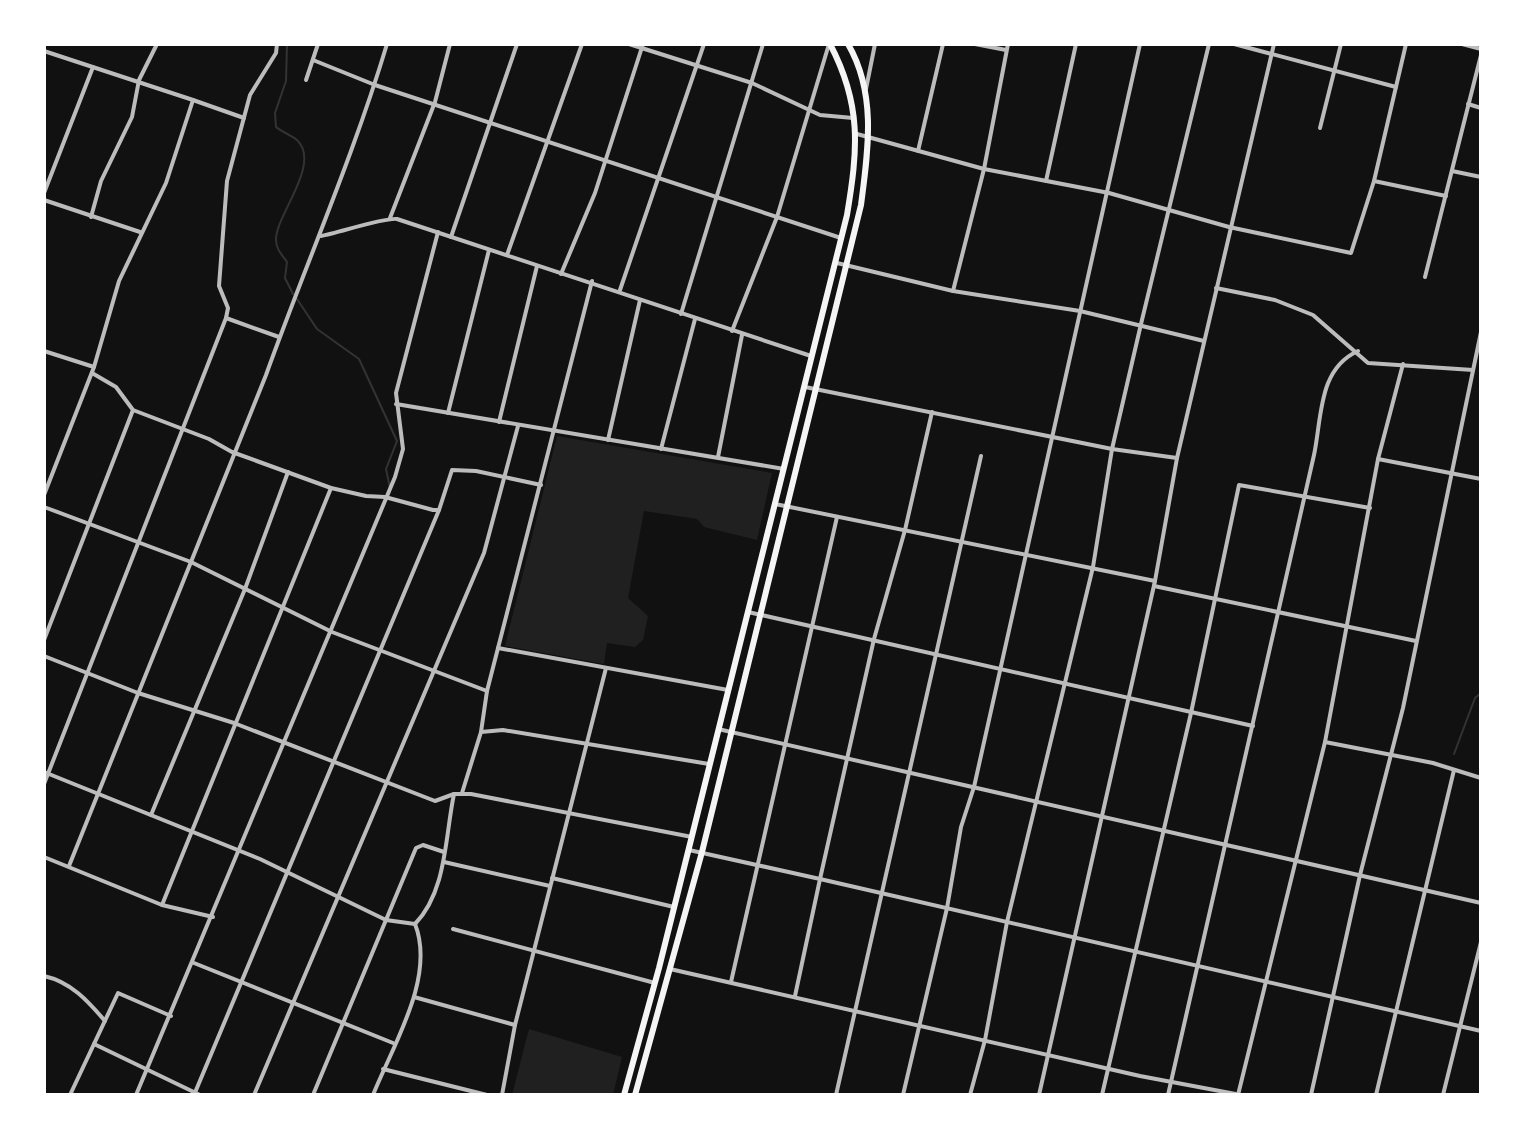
<svg xmlns="http://www.w3.org/2000/svg" width="1525" height="1139" viewBox="0 0 1525 1139" font-family="Roboto,sans-serif">
  <style>
    .green { fill: #202020 }
    .lines { fill: none; stroke-linecap: round; stroke-linejoin: round }
    .stream { stroke: #333; stroke-width: 2 }
    .minor { stroke: #bcbcbc; stroke-width: 4 }
    .primary { stroke: #f5f5f5; stroke-width: 6 }
  </style>
  <rect width="100%" height="100%" fill="#111"/>
  <g class="green">
    <path d="M557,436l215,37 -15,67 -53,-13 -7,-8 -53,-8 -16,87 20,18 -5,24 -8,7 -28,-4 -3,21 -99,-18z"/>
    <path d="M529,1029l93,28 -9,38h-101z"/>
  </g>
  <g class="lines">
    <g class="stream">
      <path d="M287,44l-1,37 -11,32 1,14c6,5 15,8 21,13 25,24 -22,76 -21,100 0,9 6,15 11,22l-2,16 8,16"/>
      <path d="M297,299l20,30 42,30 38,82 -11,28 4,19"/>
      <path d="M1454,754l21,-56 6,-5"/>
    </g>
    <g class="minor">
      <path d="M629,44l123,39 68,32 33,3"/>
      <path d="M975,44l31,6"/>
      <path d="M1234,44l162,43"/>
      <path d="M1462,44l19,5"/>
      <path d="M44,51l149,49 -27,83 -47,98 -25,86 -50,128"/>
      <path d="M313,60l62,25 466,153"/>
      <path d="M306,80l12,-36"/>
      <path d="M866,89l9,-45"/>
      <path d="M193,100l51,18"/>
      <path d="M1468,104l13,4"/>
      <path d="M1320,128l21,-84"/>
      <path d="M857,134l127,35 125,24 120,34 122,26 23,-72 32,-137"/>
      <path d="M918,151l25,-107"/>
      <path d="M1452,171l29,6"/>
      <path d="M1046,181l30,-137"/>
      <path d="M1374,181l72,15"/>
      <path d="M44,193l49,-126"/>
      <path d="M44,200l96,32"/>
      <path d="M91,217l10,-36 31,-64 7,-37 18,-36"/>
      <path d="M390,218l45,-116 15,-58"/>
      <path d="M321,236c17,-3 64,-19 76,-17l414,137"/>
      <path d="M451,237l66,-193"/>
      <path d="M507,255l75,-211"/>
      <path d="M837,263l116,28 127,20 124,30"/>
      <path d="M561,274l34,-81 48,-149"/>
      <path d="M1425,277l56,-222"/>
      <path d="M1216,288l59,12 38,15 55,48 105,7"/>
      <path d="M620,290l84,-246"/>
      <path d="M953,291l31,-122 24,-125"/>
      <path d="M681,314l82,-270"/>
      <path d="M226,318l53,19"/>
      <path d="M732,331l45,-114 52,-173"/>
      <path d="M44,351l50,16"/>
      <path d="M92,373l24,14 17,23 76,29 23,13 99,36 35,8 19,1 48,13h6l13,-40 24,1 65,14"/>
      <path d="M805,387l307,62 65,9"/>
      <path d="M396,404l388,65"/>
      <path d="M932,412l-27,118 -31,109 -54,240 661,152"/>
      <path d="M448,413l41,-163"/>
      <path d="M499,422l38,-156"/>
      <path d="M608,440l32,-140"/>
      <path d="M661,449l34,-130"/>
      <path d="M718,457l24,-122"/>
      <path d="M1378,459l103,20"/>
      <path d="M775,504l380,77"/>
      <path d="M44,507l147,55 141,70 155,59"/>
      <path d="M1154,586l262,55"/>
      <path d="M748,612l505,114"/>
      <path d="M44,640l89,-230"/>
      <path d="M498,648l230,42"/>
      <path d="M44,656l94,37 96,30 201,78 19,-7h17l221,43"/>
      <path d="M1481,659v-1"/>
      <path d="M718,729l763,174"/>
      <path d="M481,732l6,-41 105,-410"/>
      <path d="M1325,742l108,21 48,15"/>
      <path d="M44,772l216,87 126,61 29,4c32,-33 30,-88 39,-130"/>
      <path d="M44,784l182,-466 2,-10 -9,-22 8,-105 23,-86 26,-42 1,-9"/>
      <path d="M462,793l19,-61 22,-2 206,34"/>
      <path d="M151,815l94,-226 43,-117"/>
      <path d="M689,850l131,29 -25,117"/>
      <path d="M44,857l118,48 51,12"/>
      <path d="M444,862l106,24"/>
      <path d="M69,866l197,-491c40,-111 87,-218 121,-331"/>
      <path d="M552,878l122,29"/>
      <path d="M162,905l169,-417"/>
      <path d="M453,929l202,54"/>
      <path d="M194,963l199,80"/>
      <path d="M670,969l470,107 101,19"/>
      <path d="M44,976c27,6 44,25 61,45"/>
      <path d="M731,982l106,-465"/>
      <path d="M414,997l101,28"/>
      <path d="M94,1044l106,51"/>
      <path d="M383,1069l104,26"/>
      <path d="M70,1095l48,-102 53,23"/>
      <path d="M136,1095l259,-618 8,-28 -7,-56 42,-161"/>
      <path d="M194,1095l245,-585"/>
      <path d="M254,1095l230,-542 34,-127"/>
      <path d="M313,1095l103,-247 7,-3 21,7"/>
      <path d="M373,1095c20,-50 63,-118 42,-171"/>
      <path d="M502,1095l13,-70 91,-357"/>
      <path d="M836,1095l145,-639"/>
      <path d="M903,1095l44,-187 14,-81 13,-40 166,-743"/>
      <path d="M970,1095l15,-55 22,-118 86,-355 19,-118 29,-125 68,-280"/>
      <path d="M1039,1095l116,-514 22,-123 97,-414"/>
      <path d="M1102,1095l89,-382 48,-228 131,23"/>
      <path d="M1168,1095l146,-640c8,-38 4,-86 44,-104"/>
      <path d="M1238,1095l87,-353 53,-283 25,-95"/>
      <path d="M1311,1095l49,-220 43,-167 78,-376"/>
      <path d="M1376,1095l78,-325"/>
      <path d="M1443,1095l38,-153"/>
    </g>
    <g class="primary">
      <path d="M624,1095l35,-127 188,-753c11,-66 15,-110 -17,-171"/>
      <path d="M635,1095l67,-243 159,-647c7,-54 16,-111 -13,-161"/>
    </g>
  </g>
  <rect width="1525" height="1139" fill="none" stroke="#ffffff" stroke-width="92"/>
</svg>
